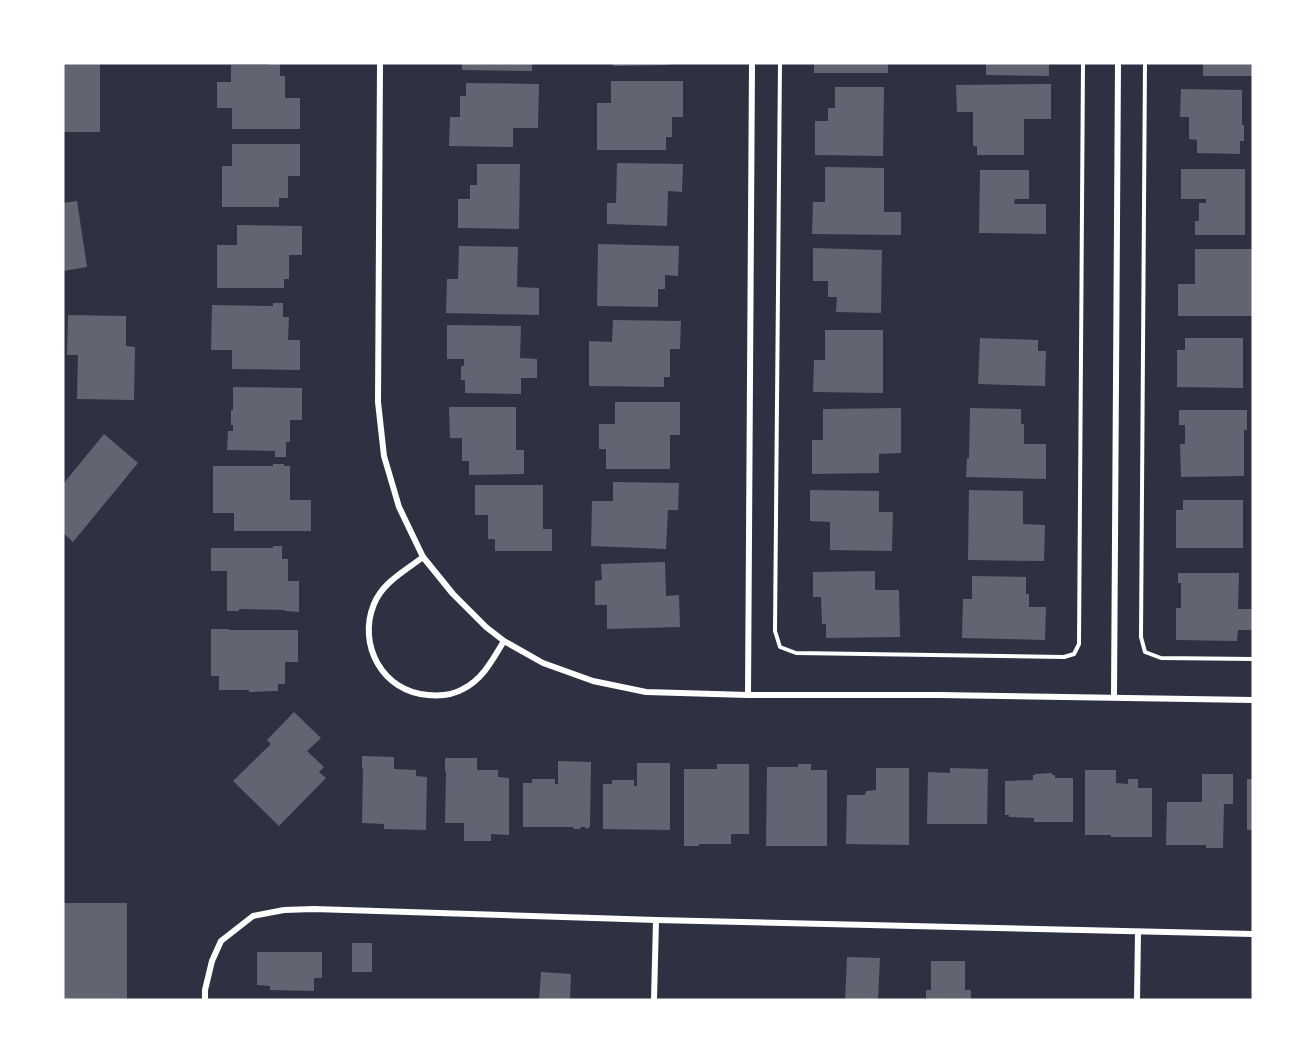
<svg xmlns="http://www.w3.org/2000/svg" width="1316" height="1063" viewBox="0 0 1316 1063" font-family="'Public Sans',sans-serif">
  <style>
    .building { fill: #626471 }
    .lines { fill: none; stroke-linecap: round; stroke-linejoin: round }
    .path { stroke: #fff; stroke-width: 4 }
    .minor { stroke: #fff; stroke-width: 6 }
  </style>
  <rect width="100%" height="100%" fill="#2d3142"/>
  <g class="building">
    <rect x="63" y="63" width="37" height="69"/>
    <path d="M269,63h11v13h5v22h15v31h-68v-21h-15v-26h14v-17h38z"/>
    <path d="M462,63h70v8l-70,-1z"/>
    <path d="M612,63h58v2l-57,1z"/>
    <rect x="814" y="63" width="74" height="10"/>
    <path d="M986,63h63v13l-63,-1z"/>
    <rect x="1203" y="63" width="50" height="13"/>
    <path d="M611,81h72v36h-11v20h-6v13h-69v-47h14z"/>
    <path d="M466,83l73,1 -1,44h-25v19l-64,-1 1,-29h10v-21h6z"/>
    <path d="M1051,84v35h-27v36h-47v-9h-4v-34h-16l-1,-27z"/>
    <path d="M835,87h49l-1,69 -68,-1v-34h13v-13h7z"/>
    <path d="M1181,89l61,1v35h2v16h-4v13l-43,-1v-13l-8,-1v-22h-9z"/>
    <path d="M232,144h68v32h-12v22h-9v9h-57v-41h10z"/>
    <path d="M617,163l66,1 -1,28 -14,-1 -1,35 -60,-2v-21h9z"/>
    <path d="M477,164h43l-1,65 -61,-1v-29h12v-14h7z"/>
    <path d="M825,167l59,1v44h17v23l-89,-1 1,-32h12z"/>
    <path d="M1181,169h64v66h-50v-14h4v-18h7v-4h-25z"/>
    <path d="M980,170h49v29h-14l-1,5h32v30l-67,-1z"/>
    <path d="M77,201l10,66 -24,4v-68z"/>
    <path d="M237,225l65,1v29h-13v24h-5v9h-67v-43h20z"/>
    <path d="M598,244l81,2 -1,30 -13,-1v14h-7v18l-61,-1z"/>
    <path d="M459,246l59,1 -1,40 22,1v27l-93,-2 1,-34h11z"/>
    <path d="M813,248l69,2 -1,63 -45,-1 1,-15h-9v-16h-15z"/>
    <path d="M1195,249h58v67h-75v-32h17z"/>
    <path d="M273,303h10v14h6l-1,23h12v30l-68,-1v-19h-21l1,-45 61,1z"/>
    <path d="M68,315l58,1v30l9,1 -1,53 -57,-1 1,-44h-11z"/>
    <path d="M613,320l68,1 -1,28h-10v28h-6v10l-75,-1v-45l23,1z"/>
    <path d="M447,325l74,1 -1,32 17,1v19h-16v16l-56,-1v-13h-4v-14h3v-7h-17z"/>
    <path d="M825,330h58v63l-70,-1 1,-32h11z"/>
    <path d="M980,338l58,2v11h8l-1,35 -67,-2z"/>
    <path d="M1185,338h58v50l-66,-1v-37h8z"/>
    <path d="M233,387l69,1v32h-12v22h-4v15h-11v-6l-48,-1 1,-19h5v-6h-2v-15h2z"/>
    <path d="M615,402h65v33h-10v34h-64v-20h-7v-25h16z"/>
    <path d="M449,407h67v43h8v24l-55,1v-14h-7v-23h-12z"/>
    <path d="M901,408v45l-22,1v19l-67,1v-34h11v-31z"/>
    <path d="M970,408l51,1v15h3v20h22v35l-80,-2 1,-19h2z"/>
    <path d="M1179,410h68v20h-3v46l-63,1 -1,-33h5v-19h-6z"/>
    <path d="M104,434l34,29 -65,79 -10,-9v-51l1,1z"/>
    <path d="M273,464h11v2h6v34h21v31h-77v-18h-21v-47h60z"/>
    <path d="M613,482l66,1 -1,27h-10l-2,39 -75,-3 1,-45h21z"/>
    <path d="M475,485h68v44h9v22h-57v-12h-7v-24h-13z"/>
    <path d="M810,490l69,1v21h14l-1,39 -62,-1v-28l-20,-1z"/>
    <path d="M969,490l54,1v33l22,1 -1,36 -76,-1z"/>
    <path d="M1183,500h60v48h-67v-38h7z"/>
    <path d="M273,546h9v13h6v22h11v31l-14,-1v-1l-46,-1v2h-12v-40h-16v-23h62z"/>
    <path d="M665,562l1,34 13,-1 1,32 -73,2v-24h-12v-24l7,-1 -1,-16z"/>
    <path d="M875,571v19h24l1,47 -74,1v-14h-4l-1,-27h-8v-25z"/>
    <path d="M1178,573h61l-1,36h15v21h-15l-1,11 -61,-1v-32h5v-25h-3z"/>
    <path d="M972,576l54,1v17h3v13h17l-1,33 -83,-2 1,-39h9z"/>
    <path d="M211,629h18v1h69v32h-13v22h-7v7l-29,1v-2h-30v-14h-8z"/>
    <path d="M294,712l27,26 -14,13 17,16 -5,5 7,6 -47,48 -46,-45 38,-37 -4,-4z"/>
    <path d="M362,756l32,1v12l22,1v6l11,1 -1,53 -42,-1v-5l-22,-1 1,-54h-1z"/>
    <path d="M445,758h32v12h21v7l11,1v57l-18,-1v7h-27v-18h-19l1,-52h-1z"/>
    <path d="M558,761l33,1 -1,65 -4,2 -1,-2h-4l-1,2h-6l-1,-2h-50v-44h9v-4h23v5h3z"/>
    <path d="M637,763h33v67l-67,-1v-45h9v-4h22v6h3z"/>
    <path d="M717,764h32v70h-18v10h-32v2h-15v-77h33z"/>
    <path d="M798,764h13v6h16v76h-61l1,-79h31z"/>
    <path d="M876,768h33v77l-63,-1 1,-49h18l1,-4 10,-1z"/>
    <path d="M950,768l38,1 -1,55h-60l1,-52 22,1z"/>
    <path d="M1085,770h31v13l12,1v-5h10v9h14v49h-41v-2h-26z"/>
    <path d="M1052,773v2h3v3h18v44h-39v-4l-25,-1v-2h-4v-34l28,-1v-5h2v-1z"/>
    <path d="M1202,774h31v30h-9l-1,44h-17v-3h-40l1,-43h35z"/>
    <rect x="1247" y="779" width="6" height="51"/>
    <rect x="63" y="903" width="64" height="97"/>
    <rect x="352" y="943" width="20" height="29"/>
    <path d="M257,952h65v26h-8v13l-44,-1v-4l-13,-1z"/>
    <path d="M847,957l33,1 -2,42h-33z"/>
    <path d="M931,961h34v29h6v10h-45v-10h5z"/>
    <path d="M541,972l30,2 -1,26h-31z"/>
  </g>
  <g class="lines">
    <g class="path">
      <path d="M780,63l-5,568 5,16 16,6 268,4 10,-3 5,-10 4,-581"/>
      <path d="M1145,63l-4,574 4,15 16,6 92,1"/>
    </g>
    <g class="minor">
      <path d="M380,63l-2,339 6,54 15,51 24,50 30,37 33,33 18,14 39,22 50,18 53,11 102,3h191l314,5"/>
      <path d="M423,557c-18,14 -40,25 -49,47 -17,41 9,88 54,91 11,1 25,0 35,-6 20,-10 30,-30 41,-48"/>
      <path d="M748,695l4,-632"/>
      <path d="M1114,697l4,-634"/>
      <path d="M205,1000v-10l7,-29 9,-20 32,-25 31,-6 30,-1 342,11 597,14"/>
      <path d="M654,1000l2,-80"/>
      <path d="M1137,1000l1,-68"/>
    </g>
  </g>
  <rect width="1316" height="1063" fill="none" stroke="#ffffff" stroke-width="129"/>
</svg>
